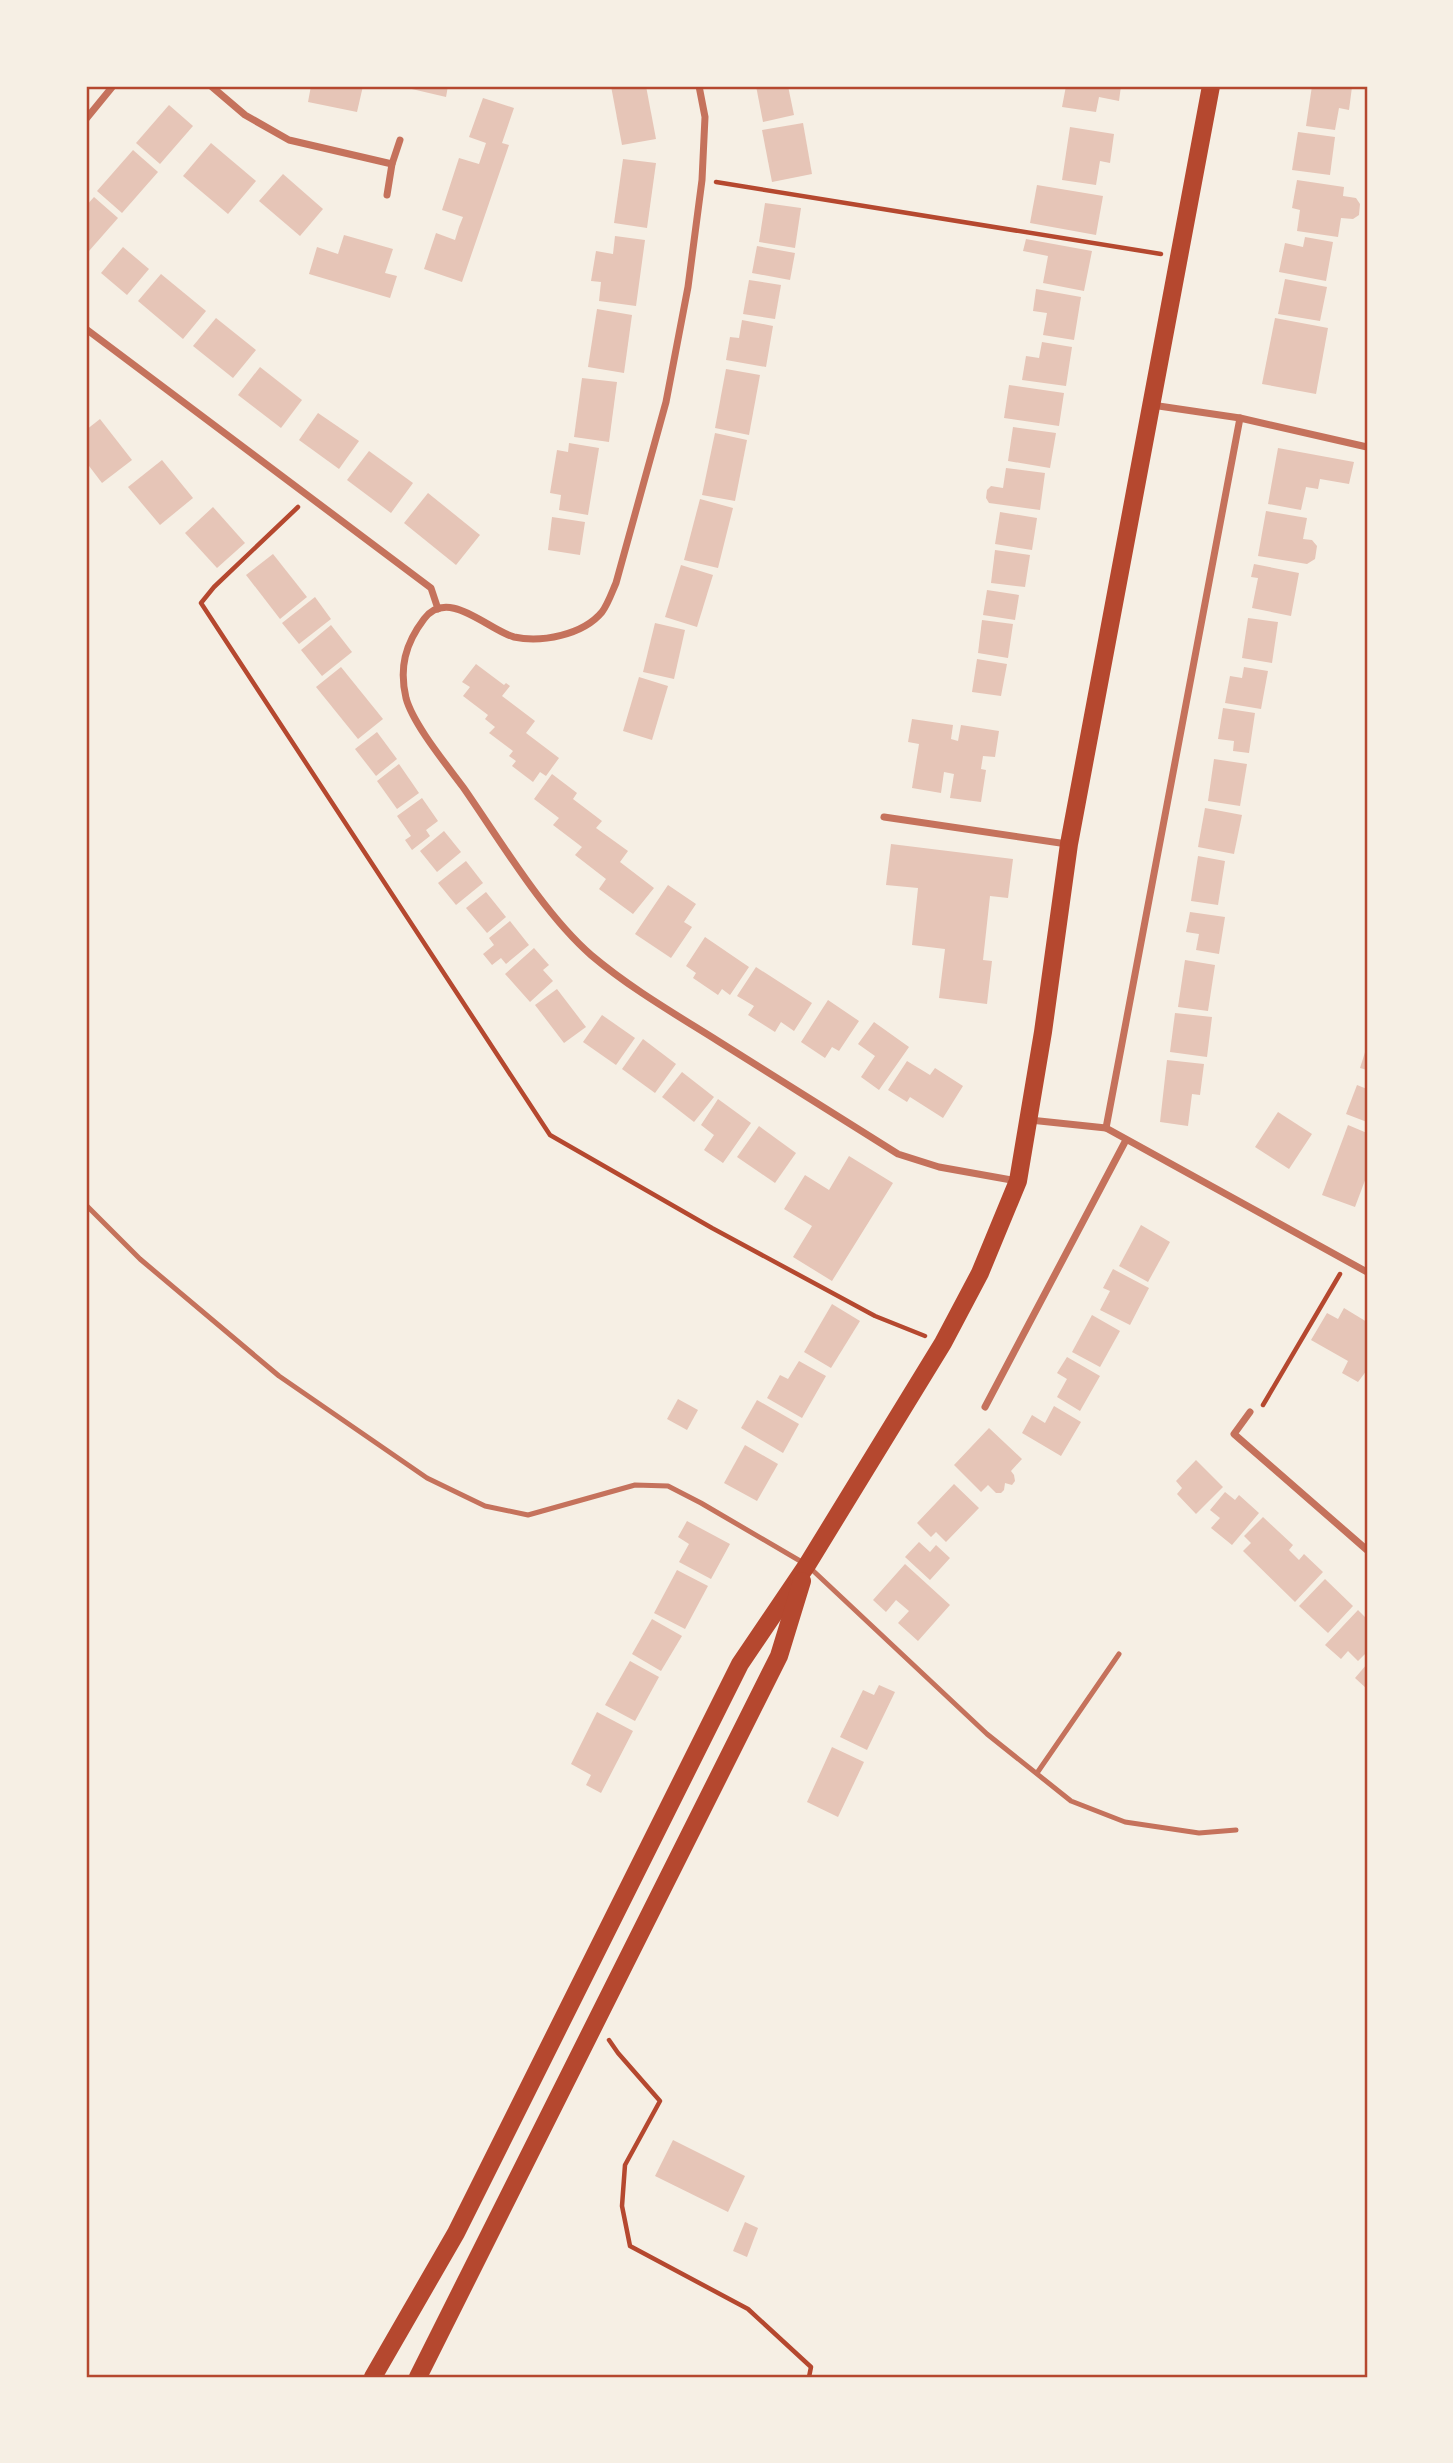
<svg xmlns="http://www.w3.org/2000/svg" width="1453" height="2463" viewBox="0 0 1453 2463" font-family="'Playfair Display',serif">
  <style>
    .building { fill: #e6c5b7 }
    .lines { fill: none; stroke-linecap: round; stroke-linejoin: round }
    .path { stroke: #b5482f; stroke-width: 4.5 }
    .service { stroke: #c5725c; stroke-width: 5 }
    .minor { stroke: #c5725c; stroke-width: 7 }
    .primary { stroke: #b5482f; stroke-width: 18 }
    .neatline { fill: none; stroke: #b5482f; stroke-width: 2.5 }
  </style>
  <rect width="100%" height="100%" fill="#f6efe4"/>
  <g class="building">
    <path d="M311,86h52l-6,26 -49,-10z"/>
    <path d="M399,86h49l-2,11z"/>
    <path d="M611,86h35l10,53 -34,6z"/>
    <path d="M756,86h32l6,29 -31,7z"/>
    <path d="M1066,86h55l-2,15 -20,-4 -3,15 -34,-5z"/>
    <path d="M1312,86l40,1 -3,23 -10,-2 -4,22 -29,-4z"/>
    <path d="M483,98l31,10 -12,35 7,2 -47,137 -38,-13 12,-36 19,7 4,-13 4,-10 -21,-7 17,-52 20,6 7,-21 -17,-6z"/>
    <path d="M169,105l24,21 -33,38 -24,-21z"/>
    <path d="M803,123l9,51 -40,8 -10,-52z"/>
    <path d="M1070,127l44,7 -4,29 -10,-2 -4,24 -34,-5z"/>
    <path d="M1298,132l37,5 -5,38 -38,-5z"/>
    <path d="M211,143l45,38 -28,33 -45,-38z"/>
    <path d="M133,150l25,22 -36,41 -25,-22z"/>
    <path d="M623,159l33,4 -9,65 -33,-5z"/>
    <path d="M283,174l40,35 -23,27 -41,-35z"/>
    <path d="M1297,180l47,7 -1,9 13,2 4,6 -1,11 -6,4 -12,-1 -3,19 -41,-6 3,-21 -8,-2z"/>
    <path d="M1037,185l66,11 -7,39 -66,-12z"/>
    <path d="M94,197l24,21 -29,33 -3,-3v-42z"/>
    <path d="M765,203l36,5 -6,40 -36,-6z"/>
    <path d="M344,235l49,14 -8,24 12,3 -7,22 -81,-24 8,-27 21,7z"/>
    <path d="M615,236l30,4 -9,66 -37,-5 2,-19 -10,-1 5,-30 17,3z"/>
    <path d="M1305,237l28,5 -7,39 -47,-9 6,-29 18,4z"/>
    <path d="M1026,239l66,12 -8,40 -41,-8 5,-27 -25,-5z"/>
    <path d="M757,246l38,7 -5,27 -38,-7z"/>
    <path d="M123,247l26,22 -22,26 -26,-22z"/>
    <path d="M161,274l45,37 -23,28 -45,-38z"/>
    <path d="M1285,279l42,8 -7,34 -42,-7z"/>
    <path d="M749,280l32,5 -6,34 -32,-5z"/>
    <path d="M1036,289l45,8 -7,43 -31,-5 4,-22 -14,-2z"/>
    <path d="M597,309l35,6 -8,58 -36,-6z"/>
    <path d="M216,318l40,32 -23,28 -40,-32z"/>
    <path d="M1275,318l53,10 -12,66 -54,-10z"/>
    <path d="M742,320l31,6 -7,41 -40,-7 4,-23 9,1z"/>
    <path d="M1042,342l30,5 -6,39 -44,-6 4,-24 13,2z"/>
    <path d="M260,367l42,33 -21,28 -43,-33z"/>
    <path d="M726,369l34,6 -11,60 -34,-7z"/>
    <path d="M582,378l35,4 -8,60 -35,-5z"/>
    <path d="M1009,385l55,8 -5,33 -55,-8z"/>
    <path d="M318,413l41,28 -20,28 -40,-29z"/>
    <path d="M100,419l32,41 -30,23 -16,-21v-32z"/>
    <path d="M1013,427l43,6 -6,35 -42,-7z"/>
    <path d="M715,433l32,7 -12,61 -33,-6z"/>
    <path d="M569,443l30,5 -11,67 -29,-5 2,-15 -11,-2 7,-43 11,2z"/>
    <path d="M1278,448l76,14 -5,22 -29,-5 -2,10 -12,-2 -5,23 -33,-6z"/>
    <path d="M369,451l44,32 -22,30 -44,-33z"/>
    <path d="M162,460l31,38 -33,27 -32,-38z"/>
    <path d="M1006,468l39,5 -5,37 -51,-7 -3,-5 1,-8 4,-4 12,2z"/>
    <path d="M428,493l52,42 -24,30 -52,-42z"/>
    <path d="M700,499l33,9 -15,60 -34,-8z"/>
    <path d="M213,507l32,36 -28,25 -32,-35z"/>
    <path d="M1266,511l41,7 -4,21 9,1 5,6 -2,13 -8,5 -49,-8z"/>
    <path d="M1000,512l37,6 -5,32 -37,-6z"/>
    <path d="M552,517l33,5 -5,33 -32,-5z"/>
    <path d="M995,550l35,5 -5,32 -34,-4z"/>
    <path d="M273,554l34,43 -27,22 -34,-44z"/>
    <path d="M1254,564l45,9 -8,43 -39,-8 6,-30 -7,-1z"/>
    <path d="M681,565l32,10 -16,52 -32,-10z"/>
    <path d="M987,590l32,5 -4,25 -32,-5z"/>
    <path d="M315,597l16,22 -32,25 -17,-21z"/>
    <path d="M1248,618l30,4 -6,41 -30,-5z"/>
    <path d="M982,620l31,4 -5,34 -30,-5z"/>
    <path d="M655,623l30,7 -11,49 -31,-7z"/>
    <path d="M331,625l21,27 -30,24 -21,-26z"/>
    <path d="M977,659l30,5 -6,32 -29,-4z"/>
    <path d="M476,664l28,21 2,-2 4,3 -8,10 33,25 -9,12 33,25 -13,18 -6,-4 -7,10 -21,-16 4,-5 -7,-5 4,-5 -24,-18 6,-6 -10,-8 3,-4 -25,-19 7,-9 -8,-5z"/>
    <path d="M341,667l42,52 -25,20 -42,-52z"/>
    <path d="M1244,667l24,4 -7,38 -36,-6 5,-27 12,2z"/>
    <path d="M639,677l29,9 -16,54 -29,-9z"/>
    <path d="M1223,708l32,5 -6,40 -16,-2 1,-10 -16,-2z"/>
    <path d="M912,719l41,6 -2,14 7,2 3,-16 38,6 -4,26 -12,-1 -2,13 5,1 -5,32 -31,-4 4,-24 -10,-2 -3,21 -29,-5 7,-44 -11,-2z"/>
    <path d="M377,732l20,27 -21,17 -21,-27z"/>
    <path d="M1214,759l33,5 -7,42 -32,-5z"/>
    <path d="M399,764l20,29 -22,16 -20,-28z"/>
    <path d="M552,774l25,19 -4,6 29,22 -6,7 32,23 -8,11 34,26 -21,26 -34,-25 7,-10 -31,-24 7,-8 -29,-22 6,-7 -25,-19z"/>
    <path d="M422,798l16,23 -12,9 4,6 -18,14 -7,-10 6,-4 -14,-20z"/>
    <path d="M1205,808l37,7 -8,39 -36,-7z"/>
    <path d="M444,831l17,21 -24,20 -17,-21z"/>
    <path d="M891,844l122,15 -5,39 -18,-2 -7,64 9,1 -5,43 -48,-6 6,-49 -33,-4 6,-57 -32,-3z"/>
    <path d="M1198,856l27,5 -7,44 -27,-4z"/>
    <path d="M466,861l17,22 -27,22 -18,-22z"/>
    <path d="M668,885l28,19 -12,18 8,5 -21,31 -36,-24z"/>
    <path d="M486,892l20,25 -19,16 -21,-25z"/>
    <path d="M1190,912l35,5 -6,37 -23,-4 3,-16 -13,-2z"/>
    <path d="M510,921l19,24 -23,19 -5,-6 -9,7 -9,-11 11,-9 -5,-7z"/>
    <path d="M705,937l44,30 -19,28 -8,-6 -4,6 -25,-17 3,-5 -10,-7z"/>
    <path d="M534,948l15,17 -6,5 10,11 -23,21 -25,-28z"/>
    <path d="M1185,960l30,5 -7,46 -30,-4z"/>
    <path d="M756,967l56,36 -18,28 -13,-9 -6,10 -27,-17 6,-9 -17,-10z"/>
    <path d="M557,989l29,38 -22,16 -29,-38z"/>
    <path d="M828,1000l31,21 -20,30 -7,-4 -7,11 -24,-16z"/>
    <path d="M1175,1013l37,4 -5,40 -37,-5z"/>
    <path d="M602,1015l33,23 -19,27 -33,-23z"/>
    <path d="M874,1022l35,25 -30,43 -18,-13 14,-21 -17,-12z"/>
    <path d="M643,1039l33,25 -21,29 -33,-24z"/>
    <path d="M1367,1046v24l-7,-2z"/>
    <path d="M1167,1060l37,4 -4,31 -8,-1 -4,32 -28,-4z"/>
    <path d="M907,1061l23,14 5,-7 28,18 -20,32 -33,-21 -3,5 -19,-12z"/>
    <path d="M682,1072l32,25 -20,25 -32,-25z"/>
    <path d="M1357,1085l10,4v33l-21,-8z"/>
    <path d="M718,1099l33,24 -28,40 -19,-13 10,-15 -13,-10z"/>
    <path d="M1278,1112l34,22 -23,35 -34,-22z"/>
    <path d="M1348,1125l19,8v42l-12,32 -33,-12z"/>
    <path d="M759,1126l37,27 -21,30 -38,-26z"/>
    <path d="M849,1156l44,27 -61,98 -39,-24 19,-31 -28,-17 21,-34 24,15z"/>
    <path d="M1141,1225l29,17 -22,40 -29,-16z"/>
    <path d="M1113,1269l36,19 -19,37 -30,-15 10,-19 -7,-3z"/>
    <path d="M832,1304l28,17 -29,47 -27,-16z"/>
    <path d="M1344,1308l23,14 -2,11 2,1v36l-9,12 -16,-9 6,-12 -37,-21 16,-27 11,6z"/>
    <path d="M1092,1315l28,16 -20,36 -28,-15z"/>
    <path d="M1067,1357l33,19 -20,35 -23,-14 10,-18 -10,-6z"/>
    <path d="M799,1361l27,15 -24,42 -35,-20 13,-23 8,4z"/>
    <path d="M678,1399l20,11 -11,20 -20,-11z"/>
    <path d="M757,1400l42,24 -16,29 -42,-25z"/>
    <path d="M1054,1406l27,16 -20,34 -39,-23 10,-18 13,8z"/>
    <path d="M989,1428l33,31 -11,12 3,4 1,6 -3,4 -7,-2 -1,7 -3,3h-5l-8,-8 -7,7 -27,-27z"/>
    <path d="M745,1445l33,19 -21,37 -33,-18z"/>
    <path d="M1196,1460l27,27 -27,27 -19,-20 5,-6 -6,-7z"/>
    <path d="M954,1484l25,24 -33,34 -10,-10 -5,5 -14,-14z"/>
    <path d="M1225,1492l10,8 4,-5 20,18 -27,32 -21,-17 9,-10 -10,-8z"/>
    <path d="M1263,1517l30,28 -4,5 10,10 5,-6 19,18 -28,30 -52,-51 8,-8 -7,-7z"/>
    <path d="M687,1521l43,23 -19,35 -32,-17 10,-18 -11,-7z"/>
    <path d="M919,1542l11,10 6,-7 14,13 -20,22 -25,-23z"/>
    <path d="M905,1564l45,41 -32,36 -20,-18 11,-12 -13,-11 -10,12 -13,-12z"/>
    <path d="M677,1570l31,16 -23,43 -31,-16z"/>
    <path d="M1325,1579l28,27 -25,27 -29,-27z"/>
    <path d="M1358,1610l9,9v33l-9,9 -10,-10 -7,8 -16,-14z"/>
    <path d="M652,1619l30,17 -21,35 -29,-17z"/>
    <path d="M630,1661l29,16 -24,44 -30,-16z"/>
    <path d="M1367,1664v25l-12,-11z"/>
    <path d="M879,1685l16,7 -28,58 -27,-13 23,-47 11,5z"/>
    <path d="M597,1712l36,19 -32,62 -15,-8 5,-10 -20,-11z"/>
    <path d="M832,1747l32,15 -26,55 -31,-15z"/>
    <path d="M673,2140l72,36 -17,36 -73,-36z"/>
    <path d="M745,2222l13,6 -11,29 -14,-6z"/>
  </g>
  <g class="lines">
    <g class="path">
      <path d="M716,182l445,72"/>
      <path d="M298,507l-84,80 -13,16 349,532 162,93 163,88 50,20"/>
      <path d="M1263,1405l77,-131"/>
      <path d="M609,2040l9,13 42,48 -35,64 -3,41 8,40 118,63 63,58 -2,10"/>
    </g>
    <g class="service">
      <path d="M86,1205l54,54 139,117 148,102 58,28 43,9 107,-30 33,1 33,17 106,62 180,169 84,67 54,21 74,11 37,-3"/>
      <path d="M1037,1773l82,-119"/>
    </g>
    <g class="minor">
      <path d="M211,86l34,29 44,25 103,24"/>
      <path d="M699,86l6,31 -3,63 -14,107 -22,115 -50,181c-4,9 -8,21 -14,29 -19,23 -61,31 -88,25 -26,-7 -66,-50 -90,-18 -19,25 -25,49 -18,79 7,26 40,66 57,89 37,53 80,126 128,168 39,33 84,59 127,86 60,38 120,75 180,113l41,13 78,14"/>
      <path d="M86,119l27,-33"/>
      <path d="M387,195l5,-31 8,-24"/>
      <path d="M86,329l345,259 7,21"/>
      <path d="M1152,405l88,13 127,29"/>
      <path d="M884,817l183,27"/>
      <path d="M1030,1120l76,8 261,144"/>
      <path d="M1106,1128l134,-710"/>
      <path d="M985,1407l141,-267"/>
      <path d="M1250,1412l-16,22 133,116"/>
    </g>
    <g class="primary">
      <path d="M373,2377l83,-144 284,-569 67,-99 136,-222 37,-70 38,-92 25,-149 26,-188 142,-758"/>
      <path d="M418,2377l361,-721 23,-75"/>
    </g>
  </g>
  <rect width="1453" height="2463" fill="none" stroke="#f6efe4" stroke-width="175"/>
  <rect x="88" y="88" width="1278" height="2288" class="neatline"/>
</svg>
